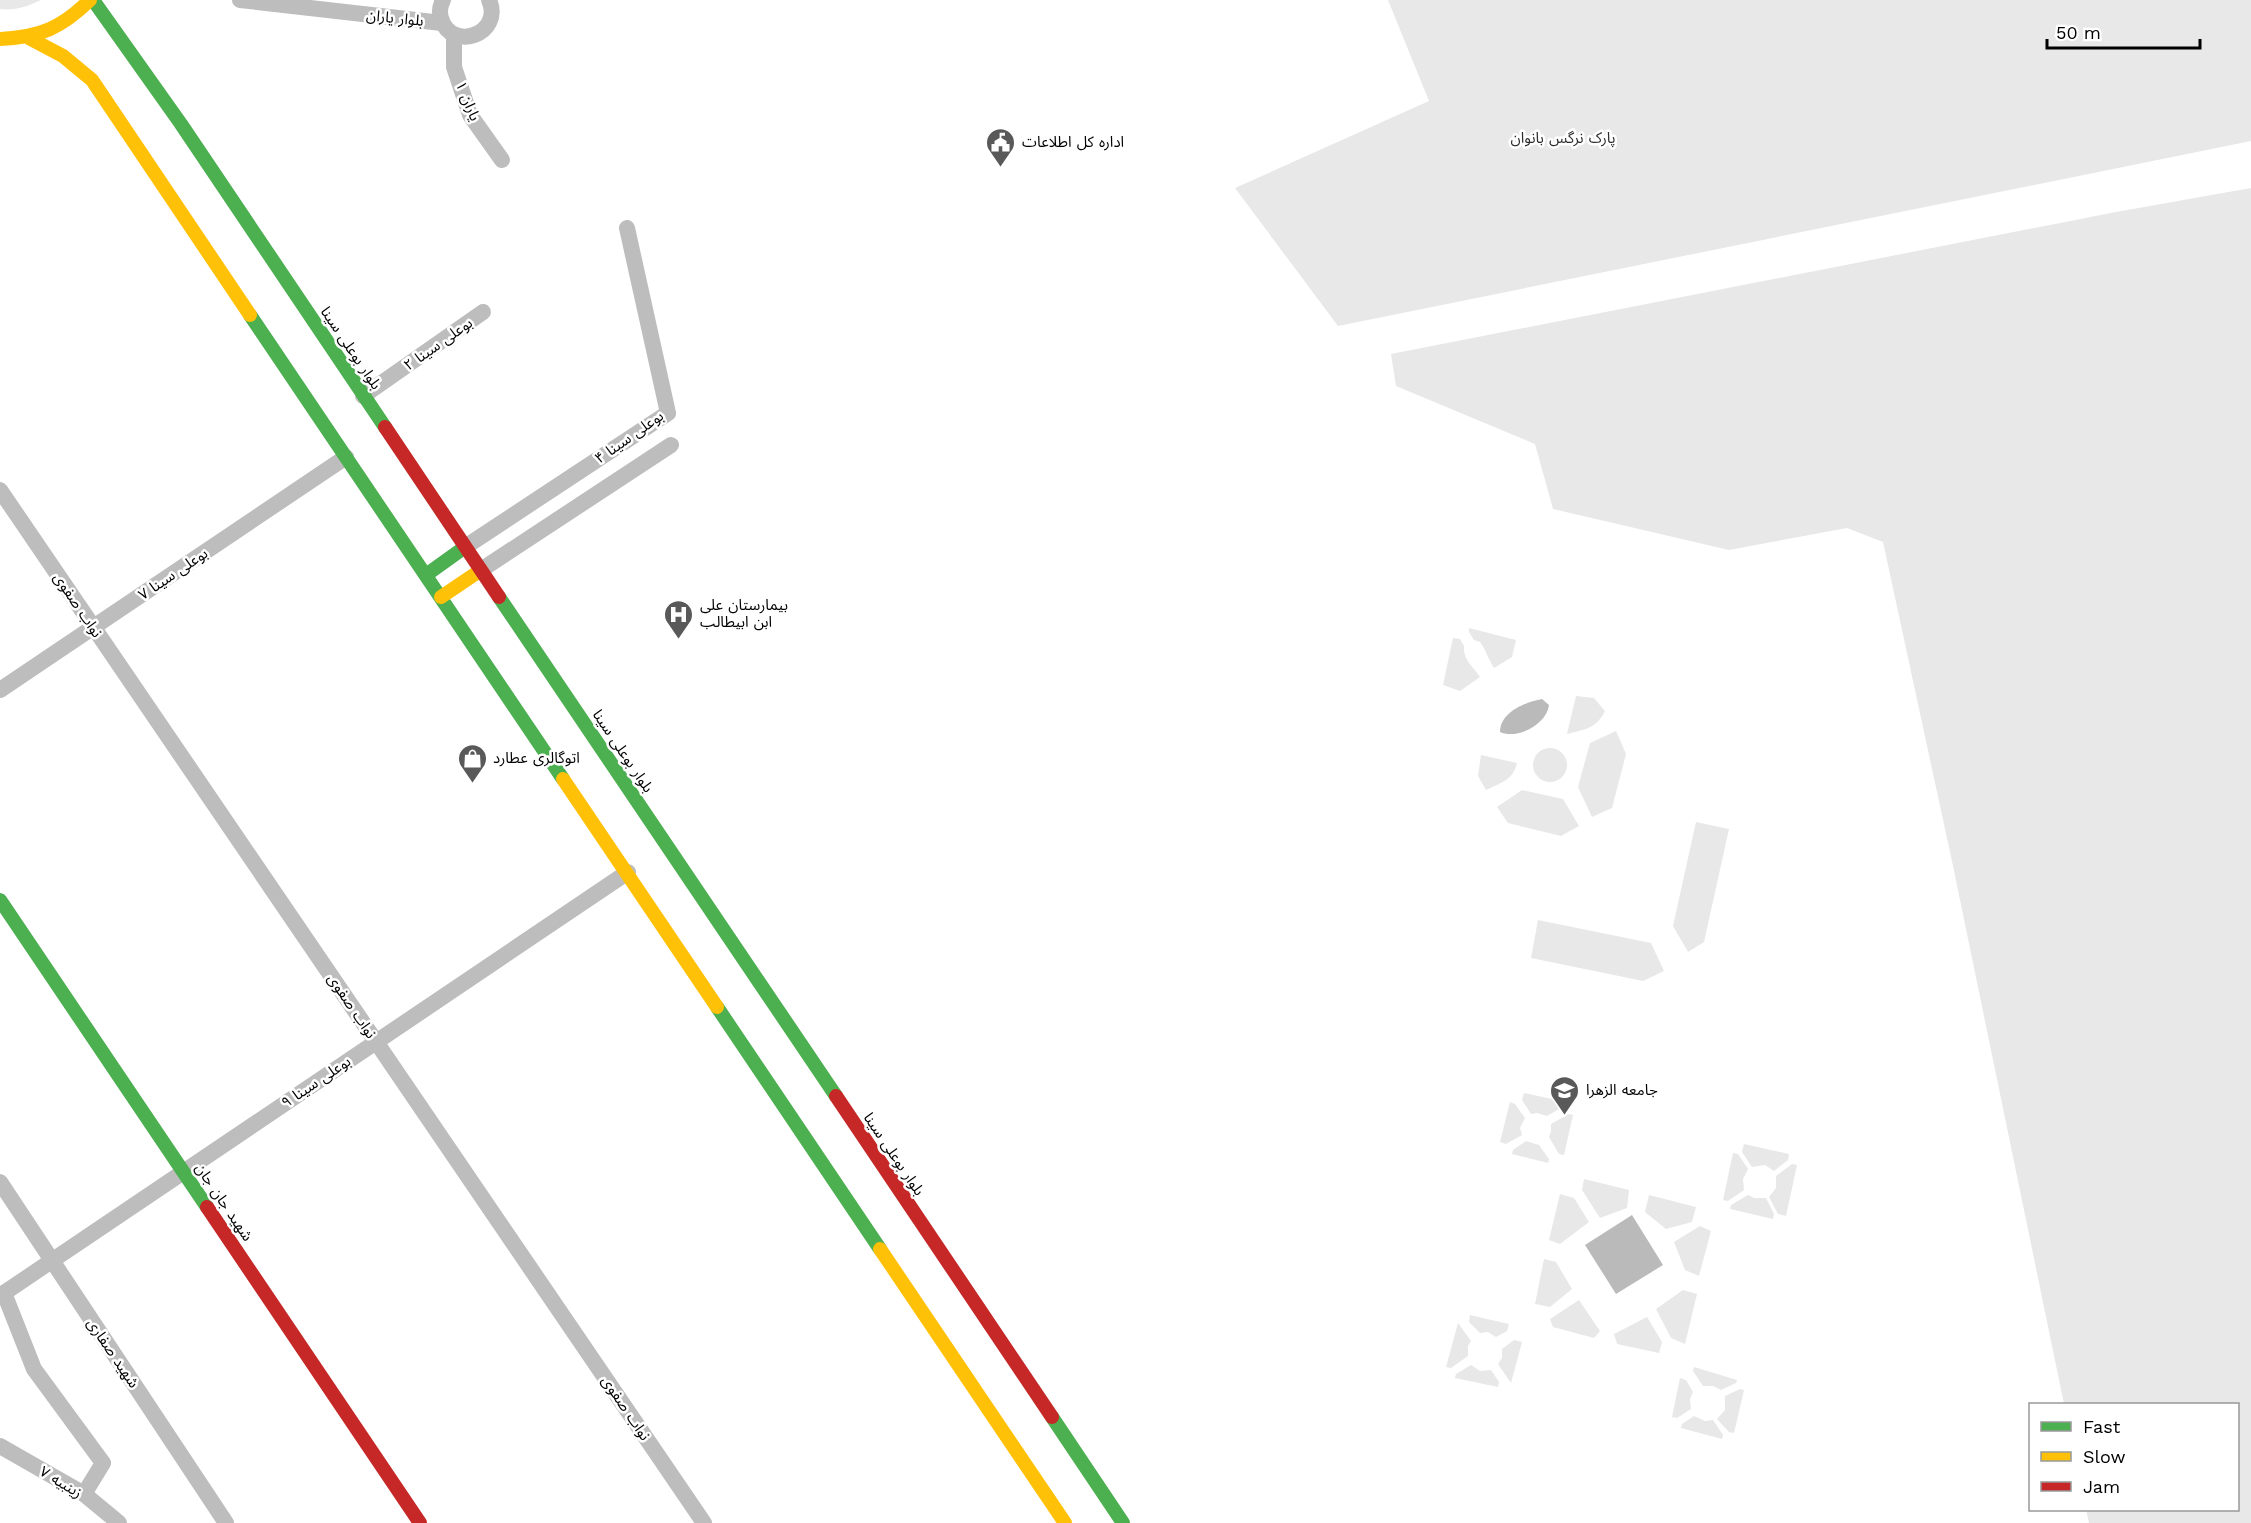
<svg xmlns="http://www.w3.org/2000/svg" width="2251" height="1523" viewBox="0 0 2251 1523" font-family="'Work Sans','Noto Sans Arabic',sans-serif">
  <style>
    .green { fill: #e8e8e8 }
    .water { fill: #bababa }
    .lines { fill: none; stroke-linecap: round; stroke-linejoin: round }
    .street { stroke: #bdbdbd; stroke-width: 16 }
    .fast { stroke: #4caf50; stroke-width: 14 }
    .slow { stroke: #ffc107; stroke-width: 14 }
    .jam { stroke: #c62828; stroke-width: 14 }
    .labels { text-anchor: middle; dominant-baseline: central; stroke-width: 5; stroke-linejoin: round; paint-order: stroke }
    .street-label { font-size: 15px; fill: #000; stroke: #fff }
    .park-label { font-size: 15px; fill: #2c2c2c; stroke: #fff }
    .poi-label { font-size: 15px; fill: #000; stroke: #fff; text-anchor: start }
  </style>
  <rect width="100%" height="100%" fill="#fff"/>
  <g class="green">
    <path d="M0,0h41c-12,6 -27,11 -41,9z"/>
    <path d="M1388,0h863v141l-913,185 -103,-138 194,-87z"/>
    <path d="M2251,188v1335h-162l-3,-13h152v-106h-174l-111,-538 -70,-324 -36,-14 -118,22 -176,-41 -18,-65 -139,-58 -5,-32 725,-142z"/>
    <path d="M1469,628l47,12 -4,17 -18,11c-6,-9 -8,-18 -14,-26l-6,-2 -5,-8z"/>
    <path d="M1453,638l7,1 4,7c-1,14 9,20 16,31l-20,14 -17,-6z"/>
    <path d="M1576,696l18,2 11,13c-8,17 -21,19 -38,23z"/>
    <path d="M1616,731l10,23 -14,54 -20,9 -14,-30 12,-44z"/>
    <circle cx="1550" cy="765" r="17"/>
    <path d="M1481,755l36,8c-4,17 -16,20 -31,27l-8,-14z"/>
    <path d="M1522,790l41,9 16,27 -18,10 -53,-13 -11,-16z"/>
    <path d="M1696,822l33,7 -25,113 -16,10 -15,-26z"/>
    <path d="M1538,920l113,23 13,28 -21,10 -112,-23z"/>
    <path d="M1524,1093l38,8 -1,7 -14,8 -10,-3 -6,1 -9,-14z"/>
    <path d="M1510,1102l5,2 10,14 -5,10 2,7 -16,9 -6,-2z"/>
    <path d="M1569,1114l4,1 -9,40 -5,-1 -10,-17 2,-6v-7z"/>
    <path d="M1526,1141l13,4 10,14 -1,4 -36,-9 1,-4z"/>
    <path d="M1744,1144l45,10 -1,6 -14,11 -9,-6 -13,2 -10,-15z"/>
    <path d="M1733,1153l5,1 10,15 -5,10 1,11 -16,11 -5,-1z"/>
    <path d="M1792,1164l5,1 -11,51 -8,-2 -9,-17 7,-9v-12z"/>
    <path d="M1584,1179l45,11 -2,18 -27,10 -18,-28z"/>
    <path d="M1560,1194l14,4 15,24 -29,22 -11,-4z"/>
    <path d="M1649,1195l47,12 -4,15 -26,7 -21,-17z"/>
    <path d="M1748,1195l6,3h12l8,16 -1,5 -43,-10 1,-4z"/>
    <path d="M1700,1226l11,5 -12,45 -14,-6 -11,-28z"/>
    <path d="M1544,1259l12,3 16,27 -22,18 -15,-3z"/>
    <path d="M1683,1290l14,4 -12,50 -14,-6 -15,-29z"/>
    <path d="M1579,1300l21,31 -6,7 -41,-11 -3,-8z"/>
    <path d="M1470,1315l39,9 -2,7 -11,6 -8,-5 -8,1 -11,-11z"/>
    <path d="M1647,1317l15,25 -3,11 -42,-9 -3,-10z"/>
    <path d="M1458,1323l13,18 -3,5v10l-17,12 -5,-1z"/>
    <path d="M1514,1340l8,2 -11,41 -13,-19 4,-6v-9z"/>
    <path d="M1471,1365l9,6 11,-1 8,12 -1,5 -43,-9 1,-4z"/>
    <path d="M1694,1367l43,13 -1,3 -15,7 -8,-4h-10l-10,-15z"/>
    <path d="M1680,1378l6,2 7,12 -3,7 1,10 -14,9 -5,-1z"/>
    <path d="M1740,1389l4,1 -10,43 -5,-1 -12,-13 8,-9v-14z"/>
    <path d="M1694,1416l11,5 8,-1 10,15 -1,4 -41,-11 1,-4z"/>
  </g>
  <g class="water">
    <path d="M1542,699l7,6c-2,19 -32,35 -49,27 0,-20 26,-30 42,-33z"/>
    <path d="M1632,1215l31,50 -47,29 -31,-49z"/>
  </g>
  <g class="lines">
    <g class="street">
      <path d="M240,0l202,23"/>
      <path d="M443,0c-3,6 -4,12 -2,18 10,35 63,16 48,-18"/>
      <path d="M454,35v32l16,48 32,45"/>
      <path d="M363,396l120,-84"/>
      <path d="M0,490l704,1033"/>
      <path d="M465,547l203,-134 -41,-185"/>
      <path d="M481,570l190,-125"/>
      <path d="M0,690l346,-233"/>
      <path d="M0,1182l226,341"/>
      <path d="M4,1293l624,-421"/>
      <path d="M4,1293l30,76 69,94 -19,31"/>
      <path d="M0,1446l84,48 35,29"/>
    </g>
    <g class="fast">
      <path d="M93,0l88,124 204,303"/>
      <path d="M250,315l313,464"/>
      <path d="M426,575l39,-28"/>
      <path d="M499,597l337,499"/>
      <path d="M0,900l207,307"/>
      <path d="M717,1007l163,242"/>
      <path d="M1052,1417l71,106"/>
    </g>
    <g class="slow">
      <path d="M29,38l34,18 29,24 158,235"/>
      <path d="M0,39c41,-2 61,-11 90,-39"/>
      <path d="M441,597l40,-27"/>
      <path d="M563,779l154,228"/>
      <path d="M880,1249l185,274"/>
    </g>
    <g class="jam">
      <path d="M385,427l114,170"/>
      <path d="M836,1096l216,321"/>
      <path d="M207,1207l213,316"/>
    </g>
  </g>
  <defs>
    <symbol id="civic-pin" viewBox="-11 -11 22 30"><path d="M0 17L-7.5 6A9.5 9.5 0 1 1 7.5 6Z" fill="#595959" stroke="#fff"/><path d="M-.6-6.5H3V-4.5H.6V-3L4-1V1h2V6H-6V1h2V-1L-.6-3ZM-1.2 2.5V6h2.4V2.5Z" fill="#fff"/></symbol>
    <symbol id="hospital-pin" viewBox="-11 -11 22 30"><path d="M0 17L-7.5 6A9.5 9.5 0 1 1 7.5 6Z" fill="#595959" stroke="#fff"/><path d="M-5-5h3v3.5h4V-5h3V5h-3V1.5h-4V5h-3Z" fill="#fff"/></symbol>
    <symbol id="shop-pin" viewBox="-11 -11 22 30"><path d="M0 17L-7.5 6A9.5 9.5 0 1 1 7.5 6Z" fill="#595959" stroke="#fff"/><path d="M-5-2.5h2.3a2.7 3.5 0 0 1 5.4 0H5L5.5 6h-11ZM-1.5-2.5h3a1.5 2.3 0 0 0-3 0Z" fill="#fff"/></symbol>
    <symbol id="university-pin" viewBox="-11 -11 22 30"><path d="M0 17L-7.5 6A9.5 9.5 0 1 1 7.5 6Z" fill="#595959" stroke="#fff"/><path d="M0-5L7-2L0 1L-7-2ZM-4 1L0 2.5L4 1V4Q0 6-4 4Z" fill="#fff"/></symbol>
  </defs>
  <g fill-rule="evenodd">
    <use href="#civic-pin" x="984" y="126" width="33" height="45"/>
    <use href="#hospital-pin" x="662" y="598" width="33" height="45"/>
    <use href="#shop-pin" x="456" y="742" width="33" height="45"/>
    <use href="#university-pin" x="1548" y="1074" width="33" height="45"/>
  </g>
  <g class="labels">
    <g class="street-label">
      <text transform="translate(395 18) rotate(6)">بلوار یاران</text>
      <text transform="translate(468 101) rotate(67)">یاران ۱</text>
      <text transform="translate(438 344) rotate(-35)">بوعلی سینا ۲</text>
      <text transform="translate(351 348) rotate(56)">بلوار بوعلی سینا</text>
      <text transform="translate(629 437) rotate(-35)">بوعلی سینا ۴</text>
      <text transform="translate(173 574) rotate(-34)">بوعلی سینا ۷</text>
      <text transform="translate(78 605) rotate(56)">نواب صفوی</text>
      <text transform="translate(623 751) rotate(56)">بلوار بوعلی سینا</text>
      <text transform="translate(352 1006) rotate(56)">نواب صفوی</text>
      <text transform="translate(316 1082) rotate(-34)">بوعلی سینا ۹</text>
      <text transform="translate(894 1154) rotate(56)">بلوار بوعلی سینا</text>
      <text transform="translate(224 1202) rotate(56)">شهید جان جان</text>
      <text transform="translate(113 1353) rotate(56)">شهید صفاری</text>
      <text transform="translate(626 1408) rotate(56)">نواب صفوی</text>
      <text transform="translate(61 1482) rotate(31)">زینبیه ۷</text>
    </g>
    <g class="park-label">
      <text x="1563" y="138">پارک نرگس بانوان</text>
    </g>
    <g class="poi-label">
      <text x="1022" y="142">اداره کل اطلاعات</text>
      <text x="700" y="605">بیمارستان علی<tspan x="700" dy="17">ابن ابیطالب</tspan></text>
      <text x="493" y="758">اتوگالری عطارد</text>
      <text x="1586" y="1090">جامعه الزهرا</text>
    </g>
  </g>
  <rect x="2029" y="1403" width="210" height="108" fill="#ffffff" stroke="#999999" stroke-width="1.5"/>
  <rect x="2041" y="1422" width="30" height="9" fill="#4caf50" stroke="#999999" stroke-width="1.5"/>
  <text x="2083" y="1433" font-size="18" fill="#000000">Fast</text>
  <rect x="2041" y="1452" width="30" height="9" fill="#ffc107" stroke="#999999" stroke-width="1.5"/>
  <text x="2083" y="1463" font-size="18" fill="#000000">Slow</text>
  <rect x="2041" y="1482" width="30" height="9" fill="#c62828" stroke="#999999" stroke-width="1.5"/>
  <text x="2083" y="1493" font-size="18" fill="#000000">Jam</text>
  <path d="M2047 39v9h153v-9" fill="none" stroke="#000000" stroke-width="3"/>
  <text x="2056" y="39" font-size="18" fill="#000000" stroke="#ffffff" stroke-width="4.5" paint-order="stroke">50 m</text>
</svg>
